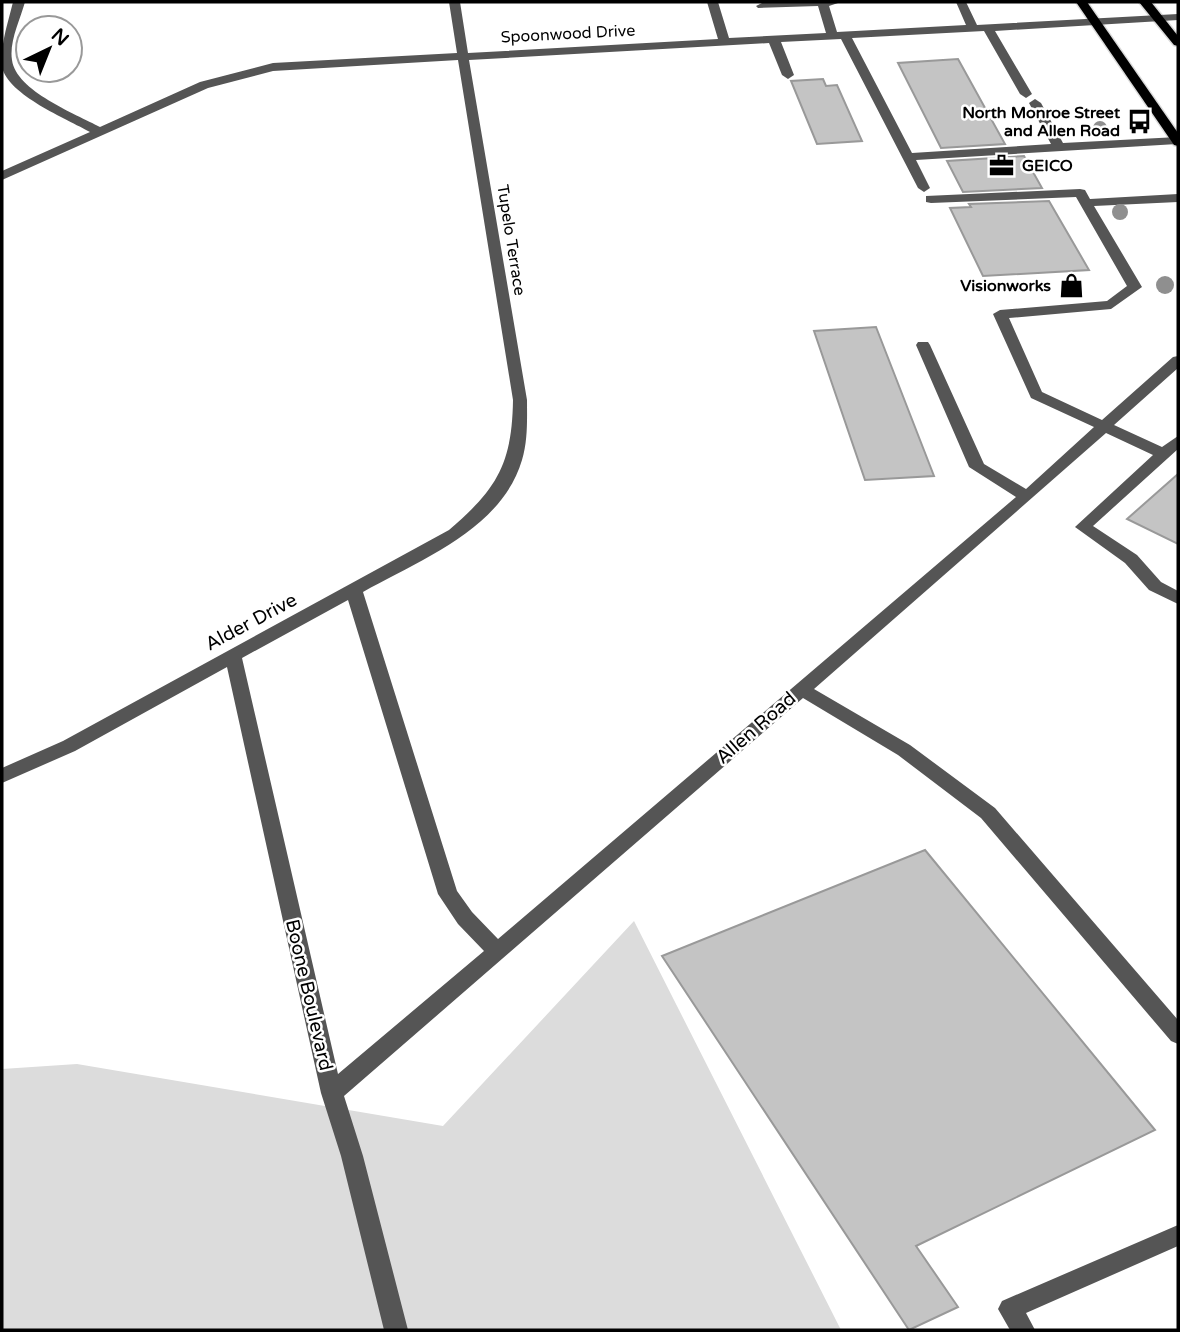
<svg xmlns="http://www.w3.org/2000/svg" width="1180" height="1332" viewBox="0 0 1180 1332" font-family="'Varela Round',sans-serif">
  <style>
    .green { fill: #dcdcdc }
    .building { fill: #c4c4c4; stroke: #999; stroke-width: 2 }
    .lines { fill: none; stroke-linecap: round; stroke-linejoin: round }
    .major-casing { stroke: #dbdbdb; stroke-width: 3 }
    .minor { fill: #555; fill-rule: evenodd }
    .major { fill: #000; fill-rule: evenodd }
    .tree { fill: #8f8f8f }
    .labels { text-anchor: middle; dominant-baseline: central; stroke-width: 5; stroke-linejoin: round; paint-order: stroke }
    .far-street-label { font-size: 16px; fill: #000; stroke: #fff }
    .far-poi-label { font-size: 16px; font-weight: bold; fill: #000; stroke: #fff; text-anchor: end }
    .street-label { font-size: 19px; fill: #000; stroke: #fff }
  </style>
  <rect width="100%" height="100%" fill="#fff"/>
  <path class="green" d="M634,921l207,409h-839v-261l75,-5 366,62z"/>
  <g class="building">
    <path d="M958,59l47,85 -64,4 -43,-85z"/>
    <path d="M823,79l3,7 11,-1 25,56 -45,3 -26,-63z"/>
    <path d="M1024,156l18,32 -79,4 -16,-31z"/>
    <path d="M1049,201l40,69 -106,6 -33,-68 21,-1 -2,-3z"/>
    <path d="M876,327l58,149 -69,4 -51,-149z"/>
    <path d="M1178,474v70l-51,-25z"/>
    <path d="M925,850l230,280 -239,116 42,61 -49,23 -247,-374z"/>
  </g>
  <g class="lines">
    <defs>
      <g id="major">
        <path d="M1076,2h11l91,131v13l-4,-1z"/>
        <path d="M1139,2h12l27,34v10l-4,-1z"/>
      </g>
    </defs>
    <use href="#major" class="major-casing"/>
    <g class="minor">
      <path d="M13,2h12c-5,18 -16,40 -13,58 4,31 64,54 88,67l100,-45 73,-19 184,-10 -8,-51h11l8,51 250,-14 -11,-37h11l11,36 97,-5 -8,-27 -60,2 -2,-2 6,-3 79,-1 -12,4 8,26 129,-7 -10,-23h10l11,23 201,-11v6l-183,11 37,63 -6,4 -6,-4 -36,-63 -132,7 60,115 139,-9 -22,-41 6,-4 6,4 22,40 115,-6 -1,7 -261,16 14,28 -6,4 -6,-4 -77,-149 -60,3 13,33 -6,4 -6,-4 -13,-32 -300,17 58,340c0,20 1,40 -5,60 -20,69 -102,100 -159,132l94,299 15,21 26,27 518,-442 -47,-30 -53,-122 2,-3h10l2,3 54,119 42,25 68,-62 -63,-29 -38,-84 7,-4 107,-9 20,-15 -51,-89 -145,6 -5,-1v-6l154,-7 5,1 5,9 88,-5v8l-84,4 48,81 -31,22 -102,9 33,74 60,28 71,-63 5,-1v12l-64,57 48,22 16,-11v13l-85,77 44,29 24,27 17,9v13l-29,-14 -24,-27 -50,-36 78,-72 -47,-22 -292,256 96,56 85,63 183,212v24l-7,-3 -190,-223 -83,-63 -95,-57 -459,398 19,60 45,174h-24l-43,-174 -20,-63 -94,-426 -152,84 -73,32v-15l61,-27 386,-211c48,-41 63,-66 64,-130l-55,-340 -185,11 -65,17 -206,92v-9l88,-39c-23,-13 -82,-37 -88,-65 -2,-22 6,-44 11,-65zM348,600l90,294 20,30 26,27 -146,123 -96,-416z"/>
      <path d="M1178,1225v21l-152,67 9,17h-25l-12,-21 4,-8z"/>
    </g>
    <use href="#major" class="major"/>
  </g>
  <g class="tree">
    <circle cx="1100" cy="128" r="7"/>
    <circle cx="1120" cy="212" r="8"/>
    <circle cx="1165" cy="285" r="9"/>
  </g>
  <defs>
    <symbol id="bus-bare" viewBox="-9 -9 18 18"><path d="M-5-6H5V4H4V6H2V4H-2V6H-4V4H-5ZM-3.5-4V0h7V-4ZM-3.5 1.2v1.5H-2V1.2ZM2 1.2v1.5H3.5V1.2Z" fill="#000" stroke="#fff" stroke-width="2.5" paint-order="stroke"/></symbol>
    <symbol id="office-bare" viewBox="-9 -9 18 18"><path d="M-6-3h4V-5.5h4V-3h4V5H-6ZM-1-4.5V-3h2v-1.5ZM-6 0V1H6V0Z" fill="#000" stroke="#fff" stroke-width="2.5" paint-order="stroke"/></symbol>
    <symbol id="shop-bare" viewBox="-9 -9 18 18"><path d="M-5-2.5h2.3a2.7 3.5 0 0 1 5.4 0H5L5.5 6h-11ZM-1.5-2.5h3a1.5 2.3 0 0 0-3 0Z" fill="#000" stroke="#fff" stroke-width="2.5" paint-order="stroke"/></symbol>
  </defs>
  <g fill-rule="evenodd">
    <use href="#bus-bare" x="1122" y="104" width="35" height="35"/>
    <use href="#office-bare" x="984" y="148" width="35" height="35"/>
    <use href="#shop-bare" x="1054" y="268" width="35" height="35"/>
  </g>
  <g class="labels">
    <g class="far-street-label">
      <text transform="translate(568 34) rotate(-3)">Spoonwood Drive</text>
      <text transform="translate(511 240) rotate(81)">Tupelo Terrace</text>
    </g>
    <g class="far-poi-label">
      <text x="1120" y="113">North Monroe Street<tspan x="1120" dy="18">and Allen Road</tspan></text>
      <text x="1022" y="166" text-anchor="start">GEICO</text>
      <text x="1051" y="286">Visionworks</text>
    </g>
    <g class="street-label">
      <text transform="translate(251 622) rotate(-28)">Alder Drive</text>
      <text transform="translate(756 728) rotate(-41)">Allen Road</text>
      <text transform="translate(309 995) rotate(77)">Boone Boulevard</text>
    </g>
  </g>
  <rect width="1180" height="1332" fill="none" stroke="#000000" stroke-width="7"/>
  <g transform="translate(49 49) rotate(43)"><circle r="33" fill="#ffffff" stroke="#999999" stroke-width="2"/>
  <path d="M0-5L12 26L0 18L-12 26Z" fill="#000000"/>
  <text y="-10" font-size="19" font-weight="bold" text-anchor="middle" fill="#000000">N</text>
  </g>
</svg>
